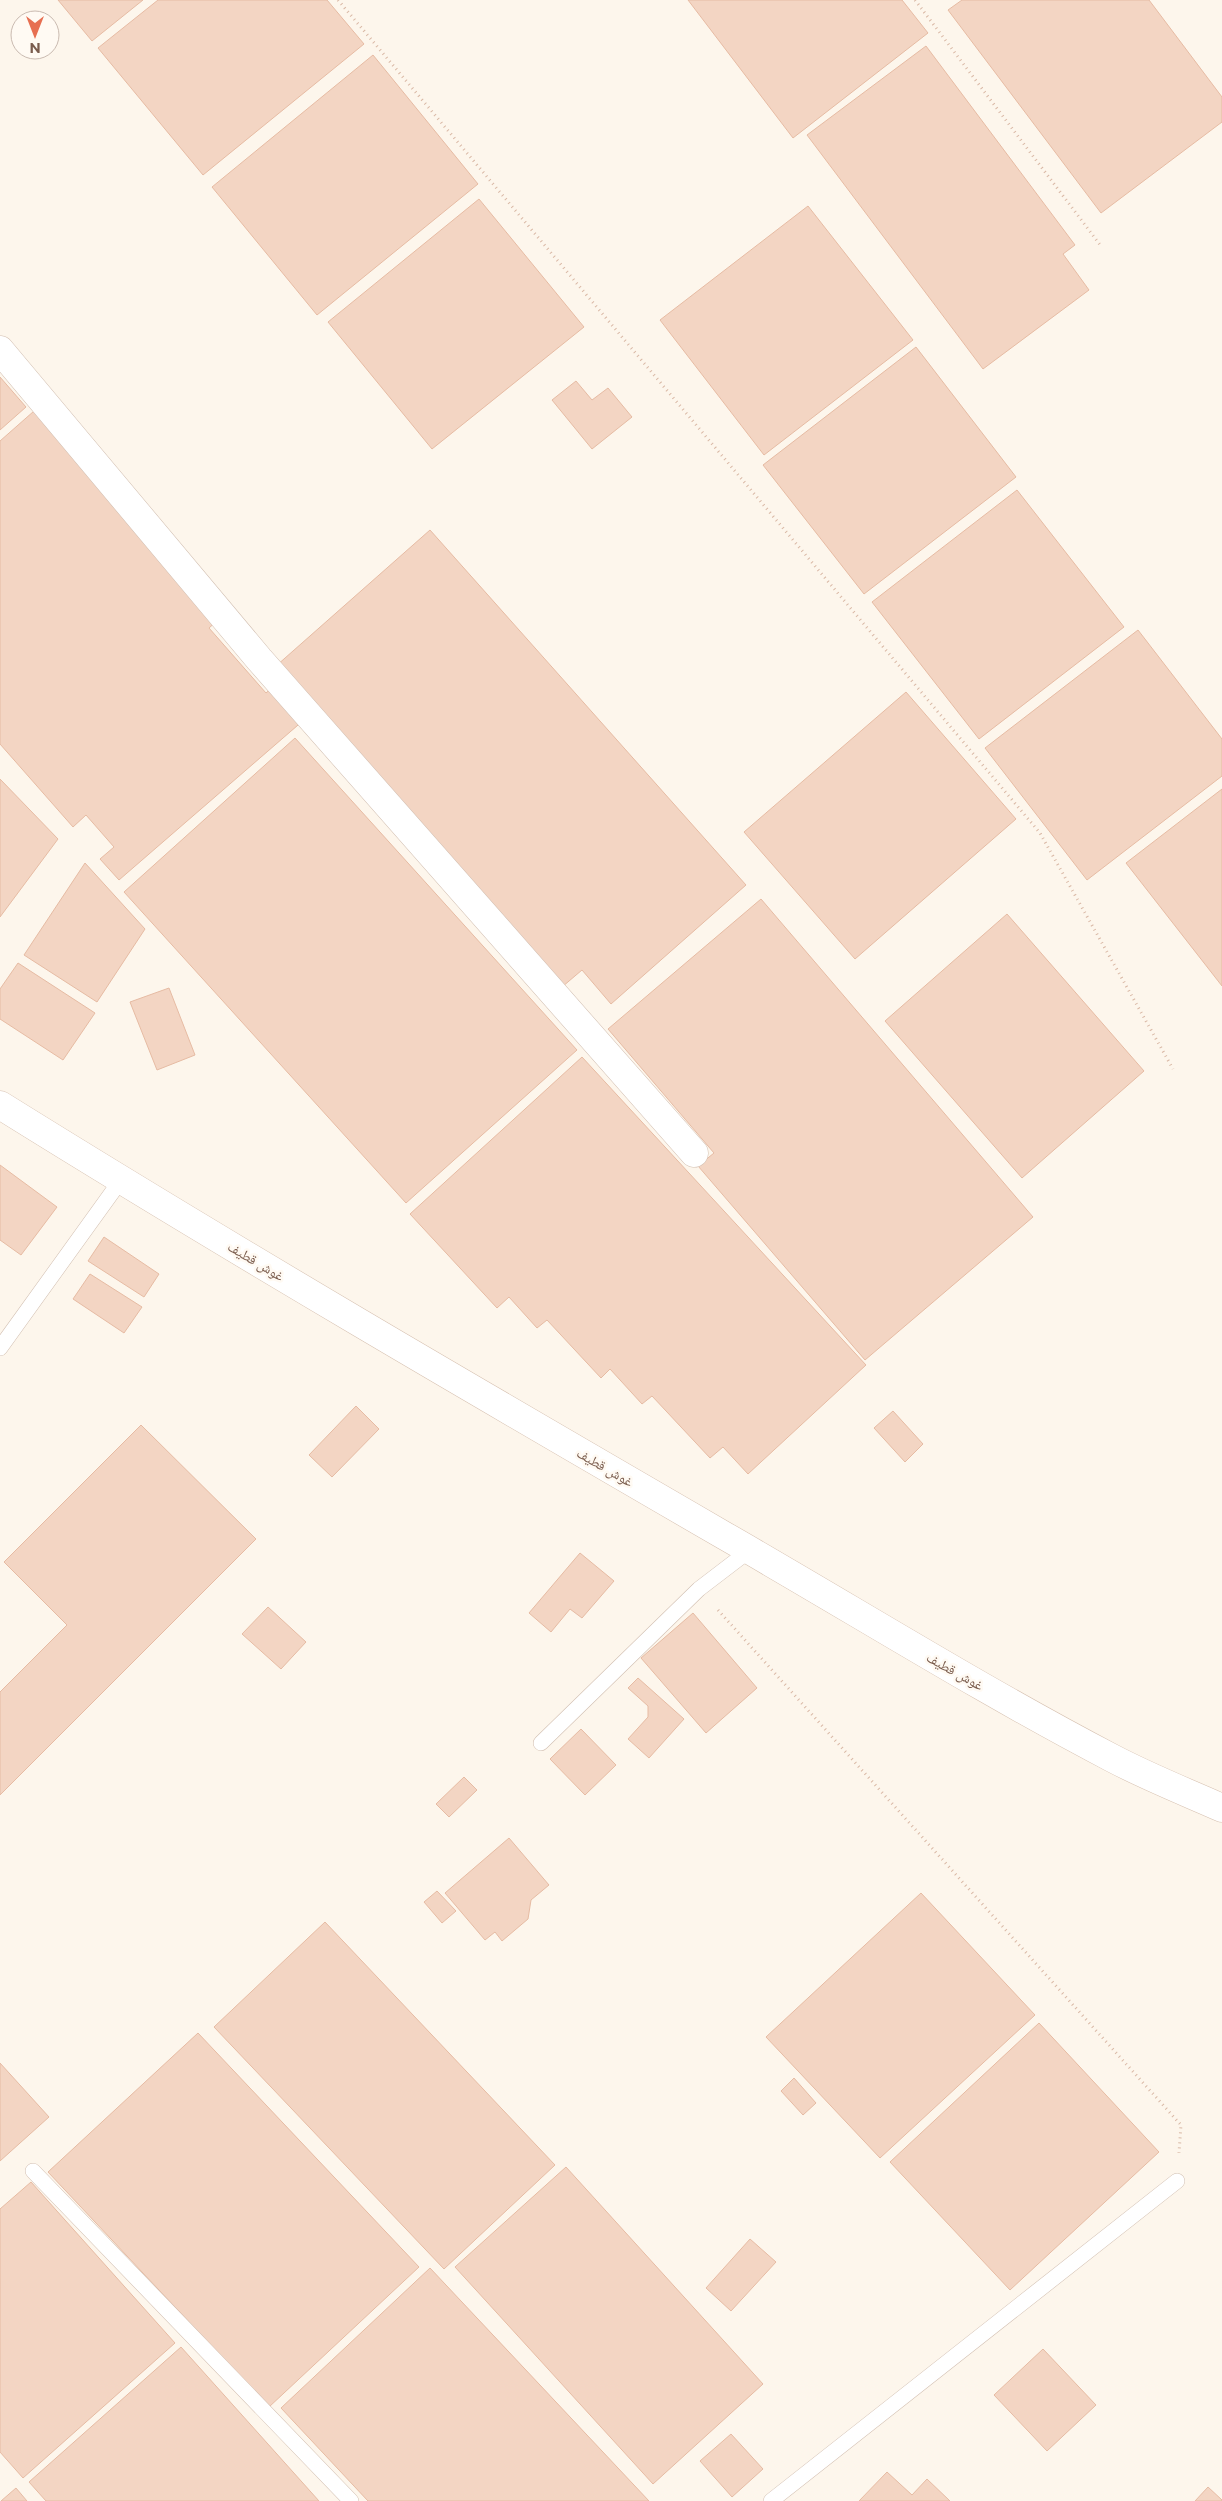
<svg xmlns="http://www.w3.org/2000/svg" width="1222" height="2501" viewBox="0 0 1222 2501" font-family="Montserrat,'Noto Naskh Arabic',sans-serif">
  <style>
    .building { fill: #f3d5c3; stroke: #e6bba3 }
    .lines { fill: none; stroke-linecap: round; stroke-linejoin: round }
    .service-casing { stroke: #d1beb0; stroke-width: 16 }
    .minor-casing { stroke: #d1beb0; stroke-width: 29 }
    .secondary-casing { stroke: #d6c0b0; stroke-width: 29 }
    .path { stroke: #d9b8a5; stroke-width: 3; stroke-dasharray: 1 4; stroke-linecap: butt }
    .service { stroke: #fff; stroke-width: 15 }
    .minor { stroke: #fff; stroke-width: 28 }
    .secondary { stroke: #fff; stroke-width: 28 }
    .labels { text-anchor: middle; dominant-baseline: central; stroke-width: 5; stroke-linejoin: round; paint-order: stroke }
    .street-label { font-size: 14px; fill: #7a5c4d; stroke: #fffaf3 }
  </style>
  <rect width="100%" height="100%" fill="#fdf6ec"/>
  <g class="building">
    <path d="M58,0h85l-51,41z"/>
    <path d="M158,0h169l37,44 -161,131 -105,-127z"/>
    <path d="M688,0h214l26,33 -135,105z"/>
    <path d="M962,0h187l73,97v25l-121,91 -153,-203z"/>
    <path d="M926,46l149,199 -12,9 26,36 -106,79 -176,-234z"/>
    <path d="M373,55l105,129 -161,131 -105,-128z"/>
    <path d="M479,199l105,128 -152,122 -104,-127z"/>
    <path d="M808,206l105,134 -149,115 -104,-135z"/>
    <path d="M916,347l100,130 -152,117 -101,-129z"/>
    <path d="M0,377l26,30 -26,23z"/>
    <path d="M576,381l16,19 16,-12 24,29 -40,32 -40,-49z"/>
    <path d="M34,411l184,209 -9,8 57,65 9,-8 30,34 -186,161 -19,-21 14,-12 -28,-32 -13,12 -73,-83v-303z"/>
    <path d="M1017,490l107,137 -145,112 -107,-137z"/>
    <path d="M430,530l316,355 -135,119 -29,-34 -20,17 -286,-321z"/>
    <path d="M1138,630l84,109v37l-135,104 -102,-132z"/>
    <path d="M906,692l110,127 -161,140 -111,-127z"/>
    <path d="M295,738l282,312 -171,153 -282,-311z"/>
    <path d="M0,779l58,60 -58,78z"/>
    <path d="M1222,789v197l-96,-123z"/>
    <path d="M85,863l60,66 -48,73 -73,-47z"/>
    <path d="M761,899l272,318 -168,143 -167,-194 16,-13 -106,-124z"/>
    <path d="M1007,914l137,157 -122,107 -137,-157z"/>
    <path d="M18,963l77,50 -32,47 -63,-41v-30z"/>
    <path d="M169,988l26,67 -38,15 -27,-68z"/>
    <path d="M582,1057l284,308 -118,109 -25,-27 -13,11 -58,-62 -10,8 -32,-35 -9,9 -54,-58 -10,8 -28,-31 -12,11 -87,-94z"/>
    <path d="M0,1165l57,42 -36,48 -21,-15z"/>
    <path d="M104,1237l55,37 -15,23 -56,-36z"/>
    <path d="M90,1274l52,33 -18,26 -51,-34z"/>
    <path d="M356,1406l23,23 -47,48 -23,-22z"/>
    <path d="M893,1411l30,33 -18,18 -31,-34z"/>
    <path d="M141,1425l115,114 -256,256v-103l67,-67 -63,-63z"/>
    <path d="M580,1553l34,28 -32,37 -12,-9 -19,23 -22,-19z"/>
    <path d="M268,1607l38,35 -25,27 -39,-35z"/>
    <path d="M693,1613l64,75 -51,45 -65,-75z"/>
    <path d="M638,1678l46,41 -35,39 -21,-19 20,-22v-11l-20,-18z"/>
    <path d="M581,1729l35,36 -31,30 -35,-36z"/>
    <path d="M464,1777l13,13 -28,27 -13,-13z"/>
    <path d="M509,1838l40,47 -18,15 -3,19 -26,22 -7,-9 -10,8 -40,-47z"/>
    <path d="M437,1891l19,20 -14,12 -18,-21z"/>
    <path d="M921,1893l114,122 -155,143 -114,-121z"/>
    <path d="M325,1922l230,243 -111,104 -230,-242z"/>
    <path d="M1039,2023l120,129 -149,138 -120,-128z"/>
    <path d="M198,2033l221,234 -150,140 -221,-235z"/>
    <path d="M0,2063l49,54 -49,44z"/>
    <path d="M794,2078l22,25 -13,12 -22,-24z"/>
    <path d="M566,2167l197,217 -110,100 -198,-217z"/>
    <path d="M31,2182l144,161 -152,135 -23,-26v-243z"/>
    <path d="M750,2239l26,23 -45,49 -25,-23z"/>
    <path d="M430,2268l219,233h-281l-87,-93z"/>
    <path d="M181,2347l138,154h-273l-17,-19z"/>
    <path d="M1043,2349l53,56 -49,46 -53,-56z"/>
    <path d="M731,2434l32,35 -31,28 -32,-36z"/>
    <path d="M887,2472l25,23 15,-16 23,22h-91z"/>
    <path d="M1208,2487l14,13v1h-27z"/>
    <path d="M16,2488l11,13h-26z"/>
  </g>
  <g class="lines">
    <defs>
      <g id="service">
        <path d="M0,1348l121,-168"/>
        <path d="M541,1743l158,-154 51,-39"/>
        <path d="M33,2171l318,330"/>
        <path d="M771,2501l406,-320"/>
      </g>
      <path id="minor" d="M0,350l259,309 435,494"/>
      <path id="secondary" d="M0,1105c239,149 482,290 725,431 129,74 255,153 387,222 36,19 74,34 110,50"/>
    </defs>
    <use href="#service" class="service-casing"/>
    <use href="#minor" class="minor-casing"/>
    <use href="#secondary" class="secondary-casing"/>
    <g class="path">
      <path d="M338,0l702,833 133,236"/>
      <path d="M915,0l186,246"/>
      <path d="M718,1610l463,515 -2,28"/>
    </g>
    <use href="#service" class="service"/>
    <use href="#minor" class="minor"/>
    <use href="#secondary" class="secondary"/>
  </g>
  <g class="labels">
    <g class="street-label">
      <text transform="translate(256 1261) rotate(31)">غوش قطيف</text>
      <text transform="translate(605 1467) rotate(30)">غوش قطيف</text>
      <text transform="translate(955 1671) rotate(29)">غوش قطيف</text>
    </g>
  </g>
  <g transform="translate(35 35) rotate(180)"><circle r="24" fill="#fffaf3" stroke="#cabbb1"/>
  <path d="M0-4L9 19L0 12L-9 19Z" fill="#e76f51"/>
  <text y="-8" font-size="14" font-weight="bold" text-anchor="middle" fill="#7a5c4d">N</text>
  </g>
</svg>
